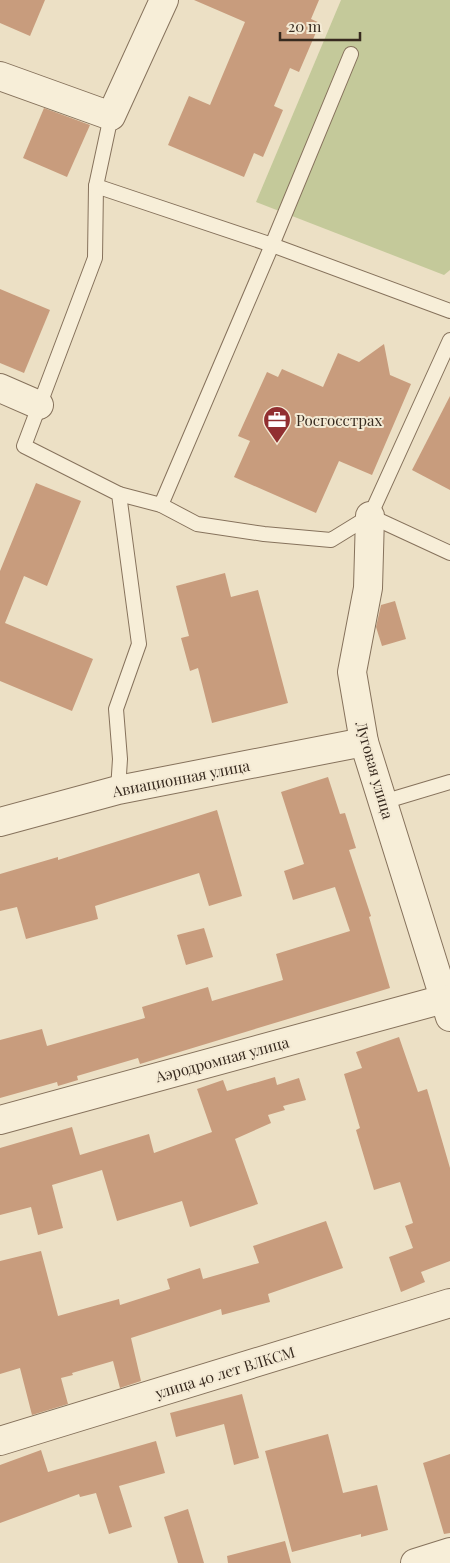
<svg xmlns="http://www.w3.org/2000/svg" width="450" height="1563" viewBox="0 0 450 1563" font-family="'Playfair Display',serif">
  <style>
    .green { fill: #c4c99a }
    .building { fill: #c89c7d }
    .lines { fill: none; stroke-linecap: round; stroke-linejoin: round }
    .lane-casing { stroke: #86725c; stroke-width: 16 }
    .street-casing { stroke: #86725c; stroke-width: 30 }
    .lane { stroke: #f7eed8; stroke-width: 14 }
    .street { stroke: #f7eed8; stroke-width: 28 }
    .labels { text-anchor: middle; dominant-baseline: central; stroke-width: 4; stroke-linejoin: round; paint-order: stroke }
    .poi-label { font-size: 15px; fill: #372a1f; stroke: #f4ead4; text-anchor: start }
    .street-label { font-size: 15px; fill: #372a1f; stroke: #f4ead4 }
  </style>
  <rect width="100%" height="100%" fill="#ece0c5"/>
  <path class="green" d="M341,0h109v270l-6,5 -188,-73z"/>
  <g class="building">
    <path d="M0,0h45l-15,36 -30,-13z"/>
    <path d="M194,0h125l-8,19 9,4 -21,49 -9,-4 -16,38 9,4 -20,47 -9,-4 -10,24 -76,-32 21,-49 21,9 35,-83z"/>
    <path d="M44,108l46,17 -23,52 -44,-19z"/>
    <path d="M0,289l50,21 -26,63 -24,-10z"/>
    <path d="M384,344l6,31 21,9 -39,91 -33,-14 -23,52 -82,-36 16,-36 -12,-5 29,-64 11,5 4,-8 41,18 15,-34 21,9z"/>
    <path d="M450,396v94l-38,-20z"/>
    <path d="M36,483l45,18 -34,85 -23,-10 -19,47 88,36 -21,52 -72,-30v-110z"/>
    <path d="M225,573l6,24 27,-7 30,113 -76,20 -14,-55 -8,3 -9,-33 8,-2 -13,-50z"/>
    <path d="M395,601l11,38 -24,7 -6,-19 5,-22z"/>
    <path d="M328,777l12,37 5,-1 11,35 -7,2 22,66 -2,1 21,71 -250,76 -2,-6 -61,18 1,4 -20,6 -1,-4 -57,16v-58l42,-11 5,17 98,-28 -3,-11 66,-20 4,14 71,-21 -7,-26 74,-23 -15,-44 -42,13 -9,-29 20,-7 -23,-72z"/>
    <path d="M217,810l25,86 -33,10 -10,-33 -104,33 3,13 -72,20 -9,-32 -17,4v-37l58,-17v3z"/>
    <path d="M204,928l9,29 -27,8 -9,-30z"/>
    <path d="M399,1037l19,55 9,-3 23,79v93l-29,11 4,10 -24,10 -12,-35 24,-9 -8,-22 8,-3 -13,-41 -26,8 -18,-60 4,-2 -16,-54 18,-6 -6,-16z"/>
    <path d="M275,1077l2,8 22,-7 7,22 -23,6 2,4 -17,5 3,8 -36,16 23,65 -68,23 -8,-26 -65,20 -15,-51 -50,15 11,43 -25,7 -7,-28 -31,8v-67l72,-21 8,28 69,-21 5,19 58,-21 -15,-43 26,-9 4,11z"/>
    <path d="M326,1221l17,47 -75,26 2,8 -48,13 -1,-6 -90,29 10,43 -21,7 -7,-27 -41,12 1,2 -12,3 7,26 -36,11 -12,-47 -20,6v-113l41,-10 17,65 61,-17 1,6 50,-16 -3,-10 33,-11 3,11 56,-16 -6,-17z"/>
    <path d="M242,1394l17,64 -25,7 -10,-41 -48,13 -6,-24z"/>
    <path d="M328,1434l15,59 34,-8 11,45 -27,7v-3l-69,18 -27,-101z"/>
    <path d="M156,1441l9,32 -46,13 13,41 -23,7 -13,-41 -16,4 -1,-3 -79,29v-58l41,-15 7,22z"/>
    <path d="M450,1454v79l-6,1 -21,-71z"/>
    <path d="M188,1509l16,54h-26l-14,-46z"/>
    <path d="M285,1541l6,22h-63l-1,-7z"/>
  </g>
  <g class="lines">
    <defs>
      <g id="lane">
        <path d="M111,116l-15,70 -1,72 -71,188 95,48 20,150 -23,65 4,50 -2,31"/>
        <path d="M96,186l176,59 178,66"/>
        <path d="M450,340l-80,176 80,37"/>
        <path d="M119,494l42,11 36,19 67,10 67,6 39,-24"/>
        <path d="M161,505l111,-260 79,-191"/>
        <path d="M383,802l67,-20"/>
      </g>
      <g id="street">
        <path d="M0,76l111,40 53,-116"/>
        <path d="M0,388l39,17"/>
        <path d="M370,516l-2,72 -16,84 12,70 86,275"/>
        <path d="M0,822l118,-32 246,-48"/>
        <path d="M0,1120l444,-121"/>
        <path d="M0,1441l450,-138"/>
        <path d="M415,1563l35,-11"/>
      </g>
    </defs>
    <use href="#lane" class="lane-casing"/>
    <use href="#street" class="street-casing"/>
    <use href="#lane" class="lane"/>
    <use href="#street" class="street"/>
  </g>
  <defs>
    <symbol id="office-pin" viewBox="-11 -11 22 30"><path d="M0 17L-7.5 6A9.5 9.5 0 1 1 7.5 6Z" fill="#912f31" stroke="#f4ead4"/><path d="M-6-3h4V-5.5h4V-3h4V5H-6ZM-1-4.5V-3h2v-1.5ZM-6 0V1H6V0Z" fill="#fff"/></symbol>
  </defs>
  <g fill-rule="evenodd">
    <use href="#office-pin" x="261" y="404" width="32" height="43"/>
  </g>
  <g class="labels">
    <g class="poi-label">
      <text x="296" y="420">Росгосстрах</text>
    </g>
    <g class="street-label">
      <text transform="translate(375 770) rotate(74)">Луговая улица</text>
      <text transform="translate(181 778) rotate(-11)">Авиационная улица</text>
      <text transform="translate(222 1059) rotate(-15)">Аэродромная улица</text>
      <text transform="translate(225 1372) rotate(-17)">улица 40 лет ВЛКСМ</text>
    </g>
  </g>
  <path d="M280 32v8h80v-8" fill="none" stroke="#372a1f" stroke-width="2.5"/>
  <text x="288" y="32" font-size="15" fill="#372a1f" stroke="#f4ead4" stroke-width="4" paint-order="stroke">20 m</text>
</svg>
